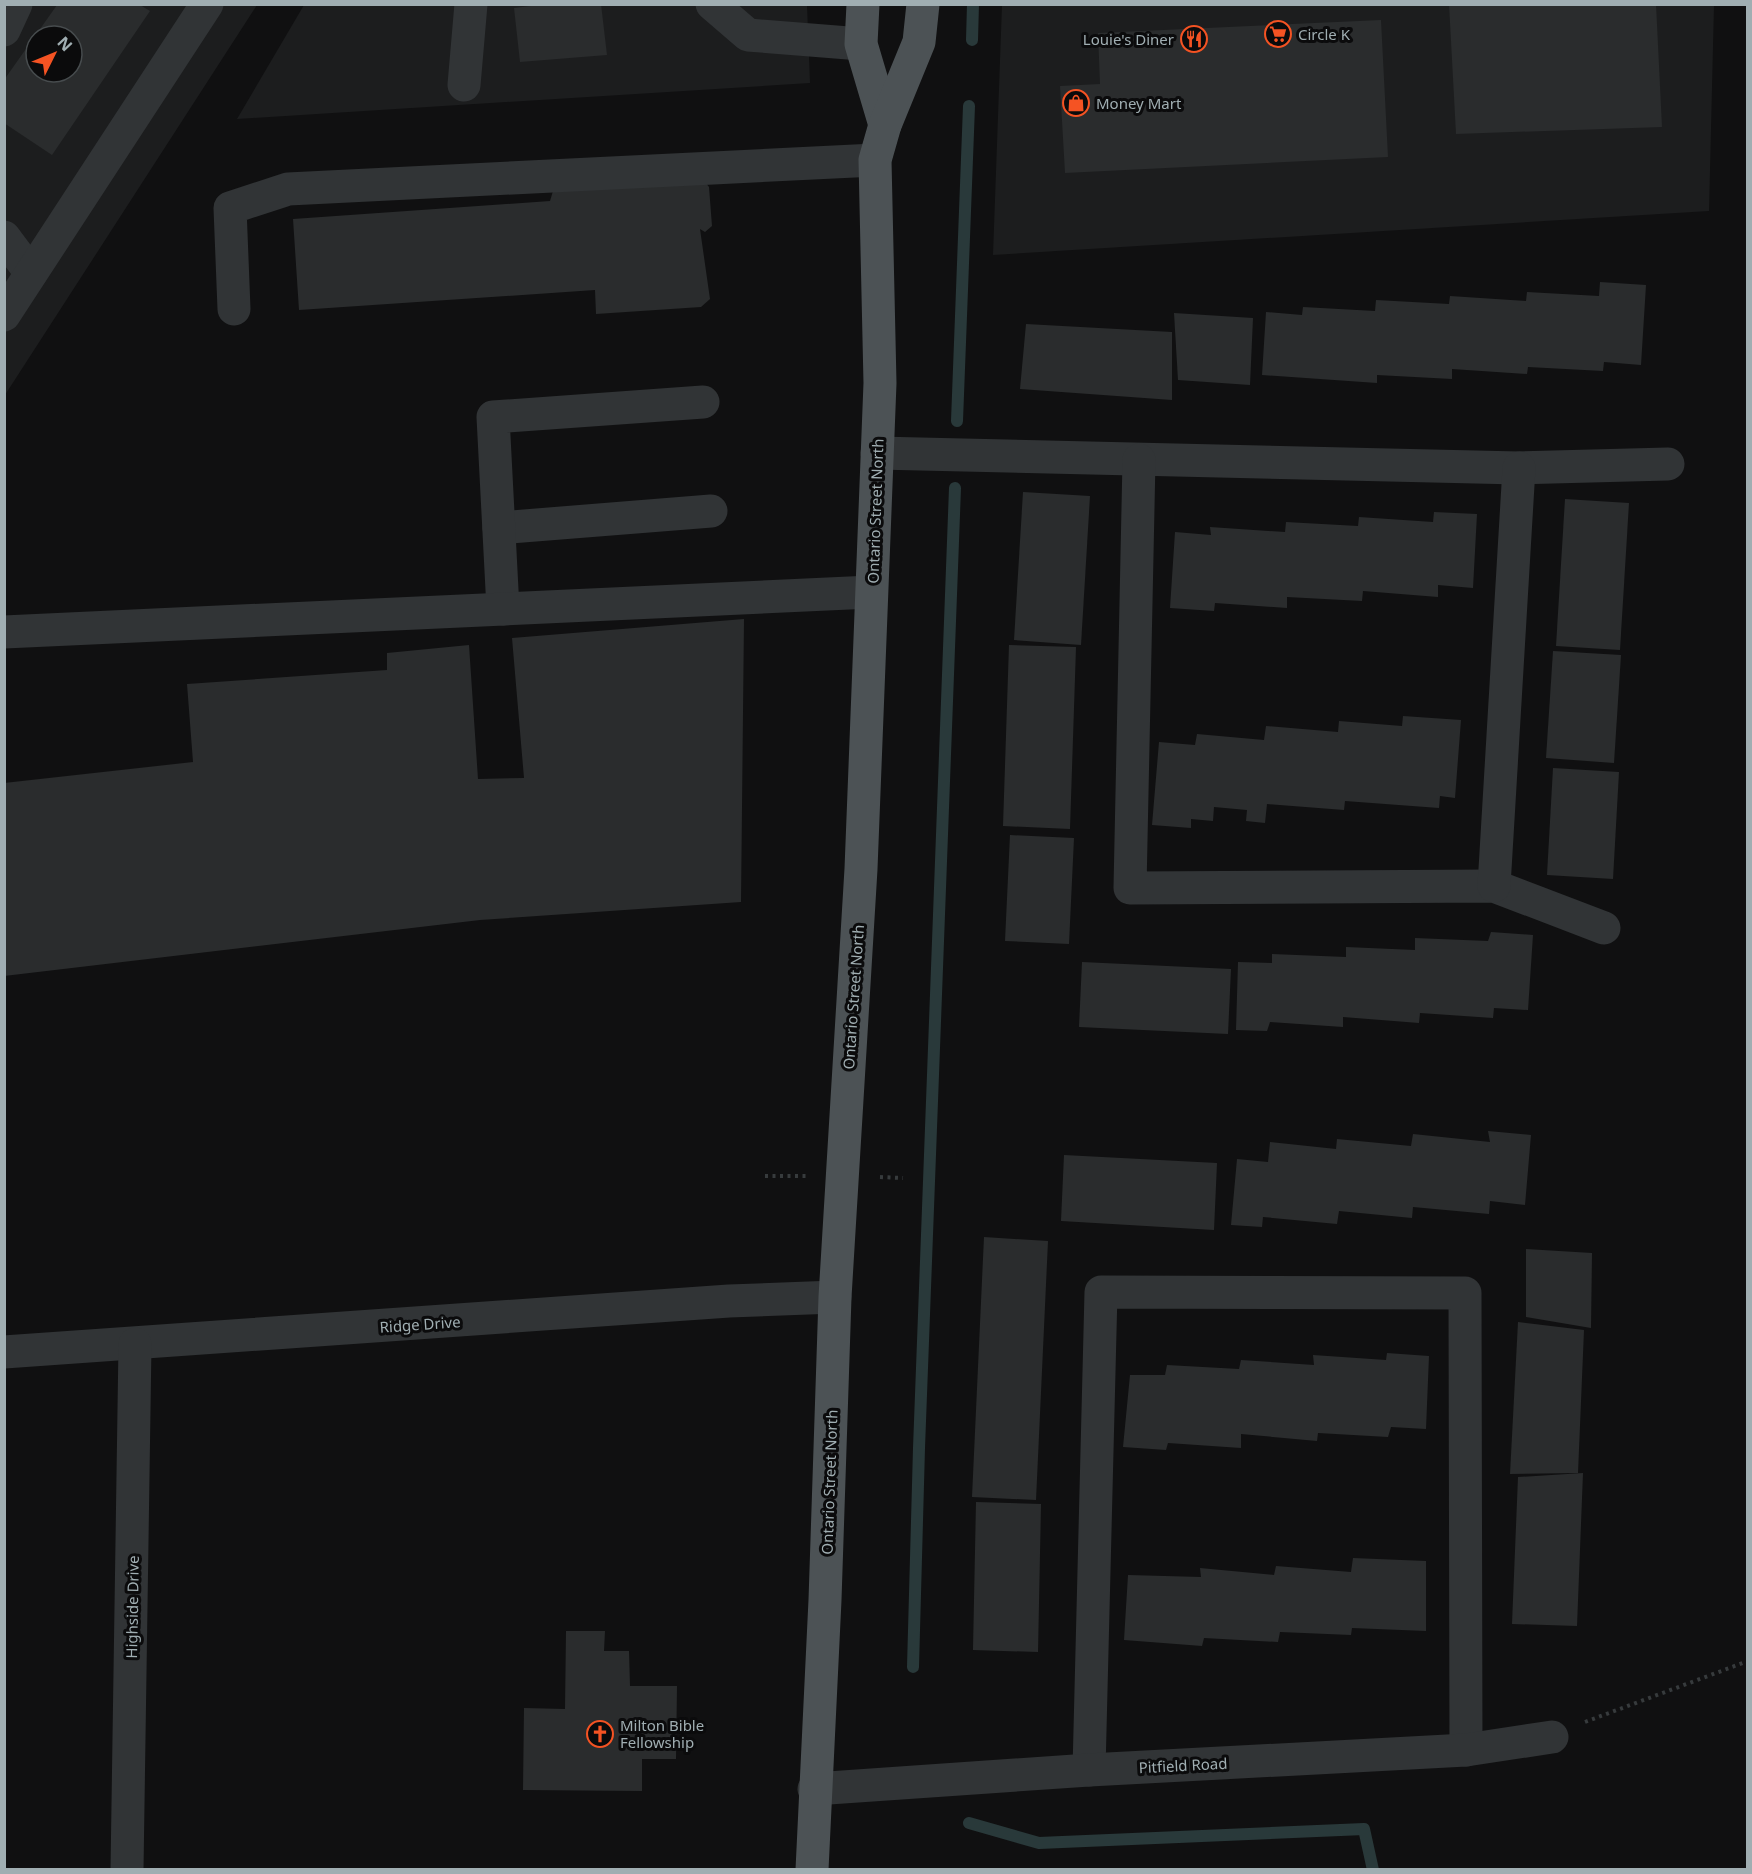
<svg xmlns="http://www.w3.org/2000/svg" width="1752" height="1874" viewBox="0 0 1752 1874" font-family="'Noto Sans',sans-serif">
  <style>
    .built { fill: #1c1d1e; fill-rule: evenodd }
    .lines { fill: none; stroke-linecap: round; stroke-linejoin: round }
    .stream { stroke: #29393a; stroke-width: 12 }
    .building { fill: #2a2c2d; fill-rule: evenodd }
    .path { stroke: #373b3d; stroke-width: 4; stroke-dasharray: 3 4.5; stroke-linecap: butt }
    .minor { stroke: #313436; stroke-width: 33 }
    .major { stroke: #4c5255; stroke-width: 33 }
    .labels { text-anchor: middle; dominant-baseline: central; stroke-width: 6; stroke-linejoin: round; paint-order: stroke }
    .poi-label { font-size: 15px; fill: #a0aeb2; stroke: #0b0b0c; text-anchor: start }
    .street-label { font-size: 15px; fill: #a0aeb2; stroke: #0b0b0c }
  </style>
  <rect width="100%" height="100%" fill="#101011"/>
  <g class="built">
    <path d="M5,5h252l-252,390zM36,36h36v36h-36z"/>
    <path d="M304,5h503l3,78 -573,36z"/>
    <path d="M1002,5h712l-5,206 -716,44z"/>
  </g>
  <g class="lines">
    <g class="stream">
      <path d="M972,40l1,-36"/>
      <path d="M957,421l12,-315"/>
      <path d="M913,1667l6,-219 36,-960"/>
      <path d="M969,1823l70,20 325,-14 9,41"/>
    </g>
  </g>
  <g class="building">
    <path d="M547,4h54l6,51 -87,7 -6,-54z"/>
    <path d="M1449,4h207l6,123 -206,7z"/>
    <path d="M57,5h83l10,6 -98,144 -48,-32v-43zM36,36h36v36h-36z"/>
    <path d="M1381,20l7,137 -323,16 -5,-87 40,-2 -2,-51z"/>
    <path d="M705,182l4,5 3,39 -7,6 -5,-3 10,70 -9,8 -105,7 -1,-24 -296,20 -6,-91 257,-18 3,-10z"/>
    <path d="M1600,282l46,3 -5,80 -37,-3 -1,9 -75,-4 -1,7 -75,-5v10l-75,-4v8l-115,-8 4,-63 36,3 1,-8 72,4 1,-11 73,4 1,-8 76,5 1,-9 72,4z"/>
    <path d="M1174,313l79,5 -3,67 -72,-5z"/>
    <path d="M1026,324l146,8v68l-152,-11z"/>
    <path d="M1023,492l67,4 -9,149 -67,-5z"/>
    <path d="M1565,499l64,4 -9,147 -64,-4z"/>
    <path d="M1434,512l43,2 -4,74 -35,-3v12l-75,-6 -1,10 -75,-4v11l-72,-5 -1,8 -44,-3 5,-76 36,3 -1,-8 75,5 1,-10 72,4 1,-9 74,5z"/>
    <path d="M744,619l-3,283 -261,18 -476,56v-193l189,-21 -6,-78 200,-14v-17l82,-8 9,134 46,-1 -12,-140z"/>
    <path d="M1009,645l67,2 -6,182 -67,-3z"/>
    <path d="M1553,651l68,4 -7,108 -68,-5z"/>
    <path d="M1403,716l58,4 -6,78 -15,-2 -1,12 -94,-7 -1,9 -77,-6 -2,19 -19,-2 1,-11 -33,-3 -1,14 -22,-2v9l-39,-3 7,-83 36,3 2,-11 67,6 2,-14 72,6 1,-11 63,5z"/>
    <path d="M1553,768l66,4 -6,107 -66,-4z"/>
    <path d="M1010,835l64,3 -5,106 -64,-3z"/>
    <path d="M1491,932l42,3 -5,75 -34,-2 -1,10 -73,-5 -1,10 -76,-6v10l-73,-5 -3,9 -31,-1 2,-68 34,1v-9l74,3v-10l69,3v-12l73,3z"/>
    <path d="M1082,962l149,7 -3,65 -149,-7z"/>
    <path d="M1488,1131l43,4 -6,70 -35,-4 -1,13 -76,-7 -1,11 -73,-7 -2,13 -74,-7 -1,10 -31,-2 6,-66 31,3 2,-20 66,7 1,-10 74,7 2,-12 77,8z"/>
    <path d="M1064,1155l153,8 -3,67 -153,-9z"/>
    <path d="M984,1237l64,4 -12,259 -64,-3z"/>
    <path d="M1526,1249l66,4 -1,75 -65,-11z"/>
    <path d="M1518,1322l66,8 -6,143 -68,1z"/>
    <path d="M1387,1353l42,3 -3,73 -35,-2 -3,10 -70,-4 -1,8 -76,-7v14l-73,-5 -2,7 -43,-3 7,-72h35l2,-10 72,4 2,-9 73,5 -1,-10 73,5z"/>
    <path d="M1583,1473l-6,153 -65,-2 6,-147z"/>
    <path d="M976,1502l65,2 -3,148 -65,-2z"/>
    <path d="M1353,1558l73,3v70l-74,-3 -1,7 -71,-3 -2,10 -74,-4 -2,8 -78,-6 4,-65 73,2 -1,-9 74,7 2,-9 75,6z"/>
    <path d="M566,1631h39l-1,20h25l1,35h47l-1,73h-34v32l-119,-1 1,-82 41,1z"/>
  </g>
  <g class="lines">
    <g class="path">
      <path d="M765,1176h41"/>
      <path d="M880,1177l23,1"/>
      <path d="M1585,1722l163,-61"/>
    </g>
    <g class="minor">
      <path d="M712,4l36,31 113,9"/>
      <path d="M4,30l12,-26"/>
      <path d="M464,85l7,-81"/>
      <path d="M4,237l27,36"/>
      <path d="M234,309l-4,-101 58,-19 587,-29"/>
      <path d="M4,315l203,-311"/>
      <path d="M877,453l642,15 149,-4"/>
      <path d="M1139,460l-9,428 364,-2 110,42"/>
      <path d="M499,528l212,-17"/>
      <path d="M503,609l-10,-192 210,-15"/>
      <path d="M4,632l867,-40"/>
      <path d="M1494,886l25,-418"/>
      <path d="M4,1352l725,-51 106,-4"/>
      <path d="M1089,1770l12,-478 364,1 1,457"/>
      <path d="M814,1789l275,-19 377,-20 86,-13"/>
      <path d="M127,1870l8,-526"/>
    </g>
    <g class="major">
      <path d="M863,4l-2,40 24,81"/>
      <path d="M812,1870l13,-270 10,-303 26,-428 19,-486 -5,-223 10,-35 34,-83 4,-38"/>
    </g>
  </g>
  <defs>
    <symbol id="supermarket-ring" viewBox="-11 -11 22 22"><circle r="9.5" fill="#0b0b0c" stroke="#f55323" stroke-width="1.5"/><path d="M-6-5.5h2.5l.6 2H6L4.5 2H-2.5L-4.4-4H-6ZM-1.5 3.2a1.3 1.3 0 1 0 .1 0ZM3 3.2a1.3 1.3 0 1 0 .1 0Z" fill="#f55323"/></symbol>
    <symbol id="restaurant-ring" viewBox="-11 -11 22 22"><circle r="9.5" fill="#0b0b0c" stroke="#f55323" stroke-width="1.5"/><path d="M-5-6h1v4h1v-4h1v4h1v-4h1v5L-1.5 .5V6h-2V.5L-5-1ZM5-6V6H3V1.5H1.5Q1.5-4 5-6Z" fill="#f55323"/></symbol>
    <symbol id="shop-ring" viewBox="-11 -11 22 22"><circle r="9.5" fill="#0b0b0c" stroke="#f55323" stroke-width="1.5"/><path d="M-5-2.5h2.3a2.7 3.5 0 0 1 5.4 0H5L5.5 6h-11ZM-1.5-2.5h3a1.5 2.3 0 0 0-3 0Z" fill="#f55323"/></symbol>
    <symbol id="church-ring" viewBox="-11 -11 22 22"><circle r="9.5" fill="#0b0b0c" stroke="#f55323" stroke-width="1.5"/><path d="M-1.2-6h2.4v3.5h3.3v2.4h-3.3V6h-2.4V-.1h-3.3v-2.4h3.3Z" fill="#f55323"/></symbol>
  </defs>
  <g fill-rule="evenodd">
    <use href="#supermarket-ring" x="1263" y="19" width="30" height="30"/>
    <use href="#restaurant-ring" x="1179" y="24" width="30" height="30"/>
    <use href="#shop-ring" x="1061" y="88" width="30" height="30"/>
    <use href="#church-ring" x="585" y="1719" width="30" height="30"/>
  </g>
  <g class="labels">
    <g class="poi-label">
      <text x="1298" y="34">Circle K</text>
      <text x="1174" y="39" text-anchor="end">Louie's Diner</text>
      <text x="1096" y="103">Money Mart</text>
      <text x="620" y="1725">Milton Bible<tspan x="620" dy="17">Fellowship</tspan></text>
    </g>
    <g class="street-label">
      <text transform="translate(875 511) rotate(-88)">Ontario Street North</text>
      <text transform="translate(853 997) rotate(-86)">Ontario Street North</text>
      <text transform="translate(420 1324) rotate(-4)">Ridge Drive</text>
      <text transform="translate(829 1482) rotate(-88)">Ontario Street North</text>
      <text transform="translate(132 1607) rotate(-89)">Highside Drive</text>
      <text transform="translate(1183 1765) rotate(-3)">Pitfield Road</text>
    </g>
  </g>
  <rect width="1752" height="1874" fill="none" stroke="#a0aeb2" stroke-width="12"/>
  <g transform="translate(54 54) rotate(47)"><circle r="28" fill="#0b0b0c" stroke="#474c4e" stroke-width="1.5"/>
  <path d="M0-4.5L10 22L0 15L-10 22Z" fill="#f55323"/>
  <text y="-9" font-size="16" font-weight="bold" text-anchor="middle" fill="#a0aeb2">N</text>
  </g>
</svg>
